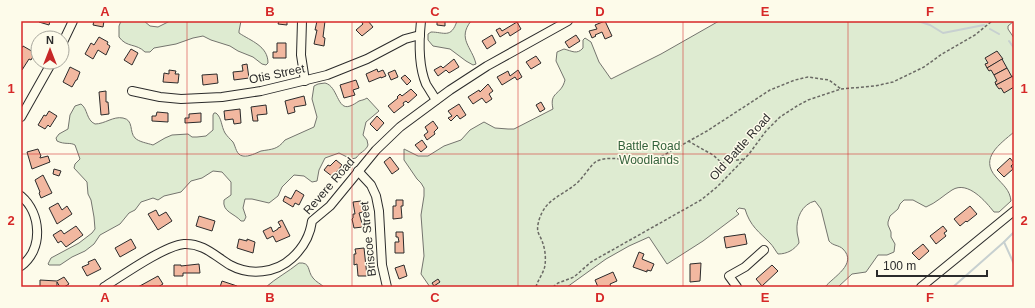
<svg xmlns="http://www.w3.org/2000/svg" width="1035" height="308" viewBox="0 0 1035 308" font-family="Arial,sans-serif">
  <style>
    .green { fill: #deebd1; stroke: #74746e }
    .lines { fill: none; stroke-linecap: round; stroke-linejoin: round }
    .stream { stroke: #c7d0d0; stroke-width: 2 }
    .building { fill: #f2b8a0; stroke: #2b2b2b }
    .minor-casing { stroke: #2b2b2b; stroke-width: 10 }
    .path { stroke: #6a6964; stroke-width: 1.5; stroke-dasharray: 3 2; stroke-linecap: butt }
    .minor { stroke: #fdfbea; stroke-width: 8 }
    .grid { fill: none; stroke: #d62828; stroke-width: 1; stroke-opacity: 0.55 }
    .labels { text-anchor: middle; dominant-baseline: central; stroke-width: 3; stroke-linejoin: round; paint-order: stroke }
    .street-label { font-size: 12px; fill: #2b2b2b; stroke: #fdfbea }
    .park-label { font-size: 12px; fill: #34623c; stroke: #fdfbea }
    .neatline { fill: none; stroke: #d62828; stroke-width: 1.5 }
    .grid-label { font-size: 13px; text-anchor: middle; font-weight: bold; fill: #d62828 }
  </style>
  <rect width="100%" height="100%" fill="#fdfbea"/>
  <g class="green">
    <path d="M121,21h23l6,5 8,1 12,-6h71l-2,10v2c12,8 29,13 29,30l-2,2 -4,-1 -9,-7 -15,-6 -8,-5 -19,-6 -8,-4 -10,2 -17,6 -22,4 -4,4h-5c-9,-9 -18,-4 -26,-15v-11z"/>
    <path d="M457,21h14c-14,18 1,26 5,43l-3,1 -7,-4 -16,-12 -17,-3 -5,-6v-6l3,-2c13,0 20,7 26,-11z"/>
    <path d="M719,21h295l-6,5v3l6,9v94c-14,12 -35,26 -18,45 7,8 14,13 15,24l-12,11h-5c-8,-10 -26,-32 -42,-22 -8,5 -16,13 -26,17l-13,-7h-9l-4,4 -2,5 -8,7 -2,6v3l3,7v5l4,7 -1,8 -7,3h-9l-12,17 -14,2 -14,13h-13c8,-10 33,-23 18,-38 -4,-4 -10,-3 -14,-8l-8,-32 -6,-8c-13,3 -19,17 -18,30 0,4 2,8 2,12 -5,7 -12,11 -21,11 -3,-4 -5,-8 -8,-11 -11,-11 -20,-17 -25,-34l-6,-1 -3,3 3,3 -36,27 -36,23 -18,-27 -20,9 -23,13 -39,28h-137l-9,-13 3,-18 -3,-41 3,-19v-8l-3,-5 -4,-4 -13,-19v-11l14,7h10l16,-10 17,-6 9,-10 14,-8 11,6 13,1h6l39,-20c-4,-18 8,-13 12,-29l-9,-19 1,-9 7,-3c8,2 13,6 19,-1v-8l2,-2 6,4 8,20 12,17 50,-25z"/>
    <path d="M325,83c13,3 12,28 25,23 3,-1 6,-3 9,-5 3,-1 5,-1 8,-3l12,13 -13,11 -3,13 4,5 1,5c-2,6 -8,7 -12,13l-5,1 -12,-6 -14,5 -6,12 -2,11 -5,1 -8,-6 -10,-1 -12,12 -4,9 -9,7 -17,-4h-7l-2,9 3,9 -2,4h-3c-7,-8 -19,-9 -17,-21l7,-5v-13l-9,-10 -9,-1 -11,7 -11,3 -10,11 -17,4 -6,4 -5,-2 -12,4 -6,8 -6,3 -9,11 -20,11 -6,9 -9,7 -13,6 -12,8h-11l-1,-1 3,-6 28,-15 13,-10 3,-4 -1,-12 -3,-17 -3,-6 -1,-12 -13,-14 1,-4 5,-5 -5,-14c-5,-3 -10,0 -18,-4l-1,-3 3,-4 9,-5 2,-14 5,-9 6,-2c7,5 5,16 14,20 10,0 18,-8 28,-6 11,2 6,14 12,20 4,4 12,5 18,7l12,-7 7,-3 16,-1 4,3h5l9,-1 7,-6v-15l1,-2h2c6,5 5,13 9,20 2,3 5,6 8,9 3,5 3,13 10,14 6,1 13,-3 18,-5 11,-2 16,-1 24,-11l29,-13 3,-10 -5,-18 2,-13 4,-2z"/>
    <path d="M299,263c12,-1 8,8 14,15 3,4 8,6 11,9h-58c10,-9 22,-15 33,-24z"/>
  </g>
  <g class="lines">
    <g class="stream">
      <path d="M918,21l12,4 13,8 41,-8"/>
      <path d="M990,29l9,5"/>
      <path d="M1009,41l5,7"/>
      <path d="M1014,232l-10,10 10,22"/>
      <path d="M953,287l51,-45"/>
    </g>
  </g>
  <g class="building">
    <path d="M39,21h11l-1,4 -10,-3z"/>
    <path d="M94,21h10l-1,6 -10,-2z"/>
    <path d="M279,21h8v4l-9,-1z"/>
    <path d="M317,21h8l-2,16 2,1 -1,8 -10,-2 3,-14h-2z"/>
    <path d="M361,21h7l5,6 -11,9 -6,-6 7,-6z"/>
    <path d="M437,21h8v5l-8,-1z"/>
    <path d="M605,21l7,15 -7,3 -3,-7 -7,3 1,1 -4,2 -3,-7 8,-2 -2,-4z"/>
    <path d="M517,22l4,7 -11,7 -2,-4 -8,5 -4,-7 4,-2 2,3z"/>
    <path d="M492,35l4,8 -9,6 -5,-8z"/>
    <path d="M576,35l4,6 -11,7 -4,-6z"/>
    <path d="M99,37l9,5 -1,2 3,2 -4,9 -8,-5 -5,9 -8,-5 6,-11 3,2z"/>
    <path d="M277,43h9v15h-13v-6h4z"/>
    <path d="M23,46l12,7 -4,7 -2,-1 -7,11 -1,-21z"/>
    <path d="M131,49l7,4 -6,12 -8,-5z"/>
    <path d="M997,51l6,8 -16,9 -2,-4 3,-1 -3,-5z"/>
    <path d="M536,56l5,7 -10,6 -5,-7z"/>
    <path d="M454,59l5,8 -10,6 -3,-3 -8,6 -4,-6 7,-4 2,2z"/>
    <path d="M1002,59l5,9 -13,7 -3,-5 -2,1 -2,-3z"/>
    <path d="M247,64l2,14 -15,2 -1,-8 10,-1 -1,-6z"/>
    <path d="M70,67l10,5 -3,8h-1l-4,7 -9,-5z"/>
    <path d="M1007,68l5,9 -16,8 -1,-3 2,-1 -3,-6z"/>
    <path d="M377,69l1,3 5,-2 3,6 -5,2v-1l-12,5 -3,-8z"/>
    <path d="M169,70l7,1 -1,3h4l-1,9 -15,-1 1,-9 5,1z"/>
    <path d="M395,70l3,7 -7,3 -3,-7z"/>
    <path d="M518,70l4,7 -5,3 -2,-3 -13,8 -5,-8 11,-6 2,5z"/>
    <path d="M217,74l1,9 -15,2 -1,-10z"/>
    <path d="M405,75l6,6 -4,4 -6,-7z"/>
    <path d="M1013,76l1,11 -10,6 -3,-5 -2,1 -3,-4z"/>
    <path d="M356,80l3,8 -6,2 2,5 -11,3 -4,-13z"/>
    <path d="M488,84l5,7 -4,3 3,5 -6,4 -4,-5 -9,6 -5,-7 11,-7 1,2z"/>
    <path d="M411,89l6,6 -9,8 -2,-2 -3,2 1,2 -10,8 -6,-7 10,-8 -1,-1 3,-3 2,2z"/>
    <path d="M106,91v11h2l1,12 -8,1 -2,-23z"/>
    <path d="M304,96l2,9 -12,2 1,5 -7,2 -3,-13z"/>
    <path d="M541,102l4,7 -5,3 -4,-7z"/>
    <path d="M459,104l7,11 -6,4 -3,-4 -6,6 -3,-3 4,-2 -4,-5z"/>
    <path d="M266,105l1,9 -10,1 1,6h-5l-2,-14z"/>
    <path d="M240,109l1,14 -7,1 -1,-5 -8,1 -1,-9z"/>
    <path d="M49,111l8,5 -7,11 -2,-2 -3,4 -7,-4 6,-10 2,1z"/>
    <path d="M157,112l11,1v9l-16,-1v-5h4z"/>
    <path d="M201,113v9l-16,1v-5h4v-4z"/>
    <path d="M377,116l7,7 -7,8 -7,-7z"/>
    <path d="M433,121l5,7 -4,4 1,2 -8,6 -3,-5 4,-3 -3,-5z"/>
    <path d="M422,140l5,7 -6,5 -6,-7z"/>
    <path d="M38,149l3,7 -1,1v1l8,-2 2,6 -18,7 -5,-17z"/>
    <path d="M390,157l9,12 -7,5 -8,-12z"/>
    <path d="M1010,158l4,5 -3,3 2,3 -9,8 -7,-7z"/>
    <path d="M336,160l6,5 -9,12 -9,-7 4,-5 2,1z"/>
    <path d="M54,169l7,2 -2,5 -6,-2z"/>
    <path d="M43,175l9,18 -11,5 -2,-5 1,-1 -5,-12z"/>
    <path d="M296,190l8,5 -5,10 -4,-2 -2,4 -10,-6 2,-5 6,3z"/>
    <path d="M396,200h7v6h-2l1,12 -9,1v-13h3z"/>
    <path d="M361,201l2,11 -4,1 4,14 -9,1 -2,-9 1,-1v-4h2l-2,-12z"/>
    <path d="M58,203l4,7 5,-4 5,8 -15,10 -8,-16z"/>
    <path d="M970,206l7,8 -10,8 -1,-1 -6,5 -6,-7z"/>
    <path d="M156,210l3,6 7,-4 6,9 -14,9 -10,-16z"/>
    <path d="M199,216l16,5 -3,10 -16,-5z"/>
    <path d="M282,220l8,16 -14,6 -3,-6 -6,3 -4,-8 8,-4 2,5 5,-3v-1l3,-1 -3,-5z"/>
    <path d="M76,226l7,9 -17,12 -5,-6 -3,2 -5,-8 8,-5 3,4z"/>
    <path d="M943,226l4,5 -3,2 2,3 -10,8 -6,-8z"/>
    <path d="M396,232h7l1,21h-9v-11h4l-1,-5h-2z"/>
    <path d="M745,234l2,10 -21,4 -2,-11z"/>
    <path d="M131,239l5,9 -16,9 -5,-9z"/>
    <path d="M239,239l8,2v-2l8,3 -2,11 -16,-5z"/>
    <path d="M923,244l6,7 -10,9 -7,-7z"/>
    <path d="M364,248l3,28h-9l-1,-12 -3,1v-11h2l-1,-5z"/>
    <path d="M639,252l5,2 -2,5 12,5 -3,7 -4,-1v2l-14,-5z"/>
    <path d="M95,259l6,10 -14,7 -5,-9 7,-3 -1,-2z"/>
    <path d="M701,263l-1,18 -10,1v-18z"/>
    <path d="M199,264l1,9h-17v3h-9v-11h7v1z"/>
    <path d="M404,265l3,11 -8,3 -4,-11z"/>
    <path d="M772,265l6,6 -16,15 -6,-7z"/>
    <path d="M613,272l4,9 -7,3 1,3h-13l-3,-7z"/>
    <path d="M158,276l5,8 -5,3h-20z"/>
    <path d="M64,277l5,7 -5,3h-4l-3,-5v5h-17v-7l17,1z"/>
    <path d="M438,279l2,3 -6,4 -2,-3z"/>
    <path d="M222,281l15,5v1h-17z"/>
  </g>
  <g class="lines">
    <defs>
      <g id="minor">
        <path d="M302,21l-1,34 4,26"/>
        <path d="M421,21c-2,19 -3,44 5,63 3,5 7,11 10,16"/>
        <path d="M62,44l11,-23"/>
        <path d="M132,91l28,6 21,2 41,-2 39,-6 66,-16 40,-16 38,-20 15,-4"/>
        <path d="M21,117l31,-55"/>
        <path d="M358,171l13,14 5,11 3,15 3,54 5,22"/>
        <path d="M21,196c20,17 23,53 0,70"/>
        <path d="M104,287c19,-12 60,-41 80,-43 19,-1 31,12 46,21 20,11 46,8 62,-7 11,-10 18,-22 20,-37l18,-15 46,-56 24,-23 50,-37 37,-24 81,-45"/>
        <path d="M737,287l-8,-11 16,-9 19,-17"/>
        <path d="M921,287l93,-76"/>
      </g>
    </defs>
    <use href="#minor" class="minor-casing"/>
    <g class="path">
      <path d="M688,141l25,14 9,8 21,-4"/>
      <path d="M536,287c2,-8 8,-14 9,-22 1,-8 0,-17 -3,-24 -1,-3 -3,-6 -4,-9 -1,-4 0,-8 1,-12 7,-22 22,-23 38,-37 6,-5 15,-20 20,-22 17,-7 38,3 58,-1l52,-29 63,-41 25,-10 13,-3 21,3 12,9"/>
      <path d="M553,287l5,-4 16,-6 17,-15 110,-62 16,-13 32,-33 17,-23 14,-14 17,-11 11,-6 33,-11 34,-3 18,-4 31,-15 18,-13 33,-19 17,-14"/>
    </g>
    <use href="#minor" class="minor"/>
  </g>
  <path class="grid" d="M187,21v266M352,21v266M518,21v266M683,21v266M848,21v266M21,154h993"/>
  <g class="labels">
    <g class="street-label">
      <text transform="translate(277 74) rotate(-12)">Otis Street</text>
      <text transform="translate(740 147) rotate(-48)">Old Battle Road</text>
      <text transform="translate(329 186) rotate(-49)">Revere Road</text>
      <text transform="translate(368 239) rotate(-96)">Briscoe Street</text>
    </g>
    <g class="park-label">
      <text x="649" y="146">Battle Road<tspan x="649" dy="14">Woodlands</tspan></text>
    </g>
  </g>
  <rect width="1035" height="308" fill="none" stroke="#fdfbea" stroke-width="44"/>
  <g transform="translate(50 50)"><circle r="19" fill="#fdfbea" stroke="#a9a89e"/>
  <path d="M0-3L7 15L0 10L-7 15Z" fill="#c62828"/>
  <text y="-6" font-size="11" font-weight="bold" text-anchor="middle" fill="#2b2b2b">N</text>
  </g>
  <path d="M877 270v6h110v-6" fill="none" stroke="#2b2b2b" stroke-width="2"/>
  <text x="883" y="270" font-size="12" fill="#2b2b2b" stroke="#fdfbea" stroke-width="3" paint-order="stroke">100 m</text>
  <rect x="22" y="22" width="991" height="264" class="neatline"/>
  <g class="grid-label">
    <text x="105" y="16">A</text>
    <text x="270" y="16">B</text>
    <text x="435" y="16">C</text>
    <text x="600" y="16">D</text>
    <text x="765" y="16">E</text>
    <text x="930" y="16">F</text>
    <text x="11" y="93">1</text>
    <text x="1024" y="93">1</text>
    <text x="11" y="225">2</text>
    <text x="1024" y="225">2</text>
    <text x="105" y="302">A</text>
    <text x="270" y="302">B</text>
    <text x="435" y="302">C</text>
    <text x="600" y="302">D</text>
    <text x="765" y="302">E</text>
    <text x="930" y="302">F</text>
  </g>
</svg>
